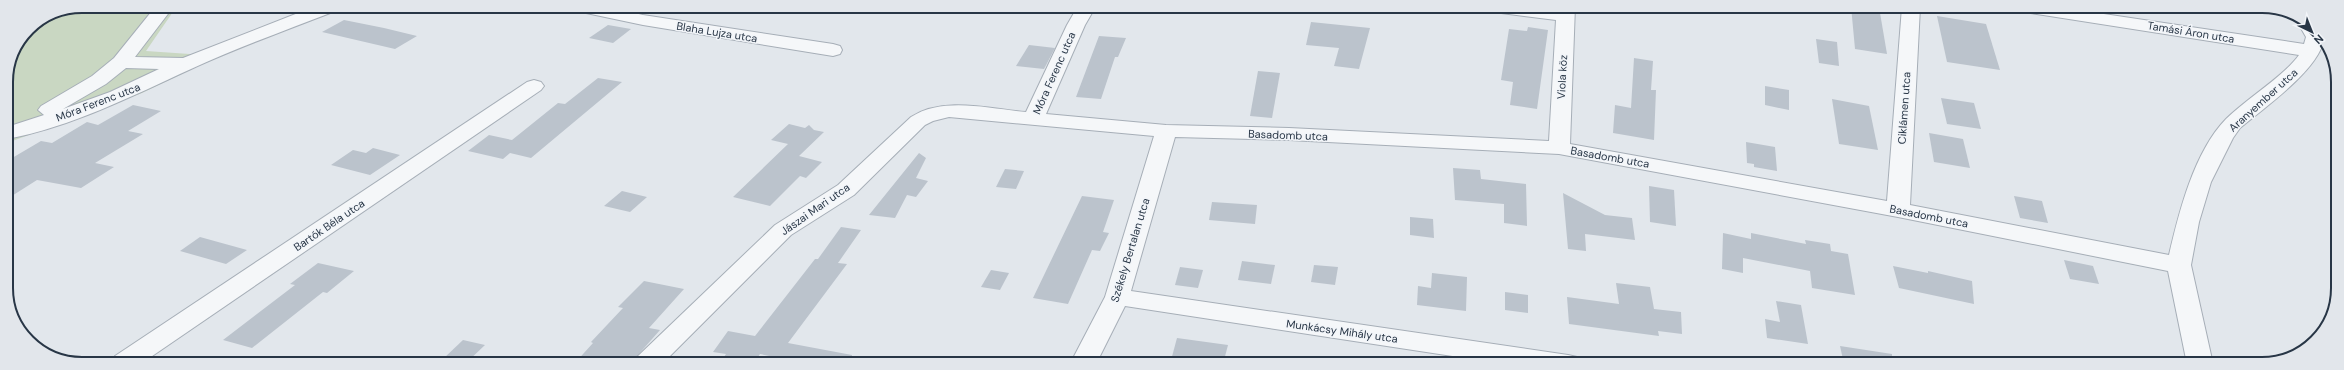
<svg xmlns="http://www.w3.org/2000/svg" width="2344" height="370" viewBox="0 0 2344 370" font-family="'DM Sans',sans-serif">
  <style>
    .green { fill: #c9d7c2 }
    .building { fill: #bbc3cc }
    .lines { fill: none; stroke-linecap: round; stroke-linejoin: round }
    .minor-casing { stroke: #a6aeb7; stroke-width: 2 }
    .minor { fill: #f5f7f9; fill-rule: evenodd }
    .labels { text-anchor: middle; dominant-baseline: central; stroke-width: 3; stroke-linejoin: round; paint-order: stroke }
    .street-label { font-size: 11px; fill: #283646; stroke: #f2f5f9 }
    .rim { fill: none; stroke: #283646; stroke-width: 2 }
  </style>
  <rect width="100%" height="100%" fill="#e2e7ec"/>
  <path class="green" d="M82,6h95l-31,45 73,5 -77,37 -135,50 -1,-61 6,-29 16,-25 25,-16z"/>
  <g class="building">
    <path d="M1851,6l28,1 8,47 -32,-5z"/>
    <path d="M1937,16l49,8 14,46 -53,-8z"/>
    <path d="M344,20l40,8 33,8 -22,13 -73,-17z"/>
    <path d="M1311,22l59,6 -11,41 -25,-3 5,-18 -33,-3z"/>
    <path d="M608,25l23,4 -18,14 -24,-5z"/>
    <path d="M1528,27l20,3 -11,79 -27,-4 3,-23 -12,-2 8,-51 18,2z"/>
    <path d="M1099,36l27,2 -8,19h-3l-14,42 -25,-2z"/>
    <path d="M1816,39l21,3 2,24 -20,-3z"/>
    <path d="M1029,45l26,3 -11,21 -28,-3z"/>
    <path d="M1634,58l19,3 -2,29h5l-2,50 -41,-7 2,-28 16,3z"/>
    <path d="M1258,71l22,2 -8,45 -22,-2z"/>
    <path d="M598,78l24,4 -91,76 -21,-5 -7,6 -35,-8 21,-16 23,5 46,-37 7,1z"/>
    <path d="M1765,86l24,4v20l-24,-5z"/>
    <path d="M1941,98l33,5 7,26 -34,-5z"/>
    <path d="M1832,99l37,7 9,44 -39,-6z"/>
    <path d="M133,105l28,6 -33,20 15,3 -48,29 19,4 -33,21 -44,-8 -30,19v-38l34,-20 11,2 35,-21 11,3z"/>
    <path d="M789,124l16,4 4,-3 5,5 10,2 -25,24 23,6 -16,16 -6,-2 -30,30 -37,-9 55,-53 -17,-4z"/>
    <path d="M1929,133l34,6 7,29 -36,-6z"/>
    <path d="M1746,142l29,5 2,24 -23,-4v-3l-7,-1z"/>
    <path d="M373,148l27,7 -30,20 -39,-10 22,-15 13,3z"/>
    <path d="M919,153l7,5 -10,20 12,3 -12,16 -9,-2 -12,23 -26,-3z"/>
    <path d="M1453,168l27,2 1,9 45,5 1,42 -23,-3v-19l-49,-4z"/>
    <path d="M1005,169l19,2 -8,18 -20,-2z"/>
    <path d="M1649,186l25,4 2,36 -26,-4z"/>
    <path d="M622,191l25,6 -17,15 -26,-6z"/>
    <path d="M1563,193l42,22 27,3 3,22 -50,-6 1,17 -18,-2z"/>
    <path d="M1082,196l32,4 -11,32 6,1 -9,18 -8,-1 -24,54 -35,-6z"/>
    <path d="M2014,196l28,5 6,22 -28,-5z"/>
    <path d="M1212,202l45,3 -2,19 -46,-4z"/>
    <path d="M1410,217l23,2 1,19 -24,-3z"/>
    <path d="M841,227l20,3 -23,33 9,1 -59,79 64,12 -1,9h-43l-48,-10 -4,6 -9,-2 -5,6h-23l7,-10 -13,-2 15,-21 27,5 60,-77h3z"/>
    <path d="M1723,233l28,6v-6l55,11 -1,-4 25,4 1,7 17,3 7,41 -43,-7 -2,-17 -67,-13v15l-21,-4z"/>
    <path d="M200,237l47,13 -21,14 -46,-13z"/>
    <path d="M2064,260l29,6 6,18 -29,-5z"/>
    <path d="M1242,261l33,4 -4,19 -33,-4z"/>
    <path d="M318,263l36,8 -27,22 -4,-1 -71,56 -29,-8 72,-55 -5,-1z"/>
    <path d="M1314,265l24,2 -3,18 -24,-3z"/>
    <path d="M1893,266l35,7v-2l44,10 2,23 -75,-16z"/>
    <path d="M1180,267l23,3 -5,18 -23,-3z"/>
    <path d="M991,270l18,3 -9,17 -19,-3z"/>
    <path d="M1432,273l35,4 -1,34 -49,-6 1,-19 13,2z"/>
    <path d="M644,281l40,8 -35,39 11,2 -30,34h-56l19,-21 -2,-1 32,-34 -5,-1z"/>
    <path d="M1616,283l34,4 4,22 27,3 1,22 -24,-3 1,5 -90,-12 -2,-27 52,7z"/>
    <path d="M1505,292l23,3v18l-23,-3z"/>
    <path d="M1776,301l25,4 7,39 -41,-6 -2,-19 15,3z"/>
    <path d="M1177,338l51,7 -5,19h-53z"/>
    <path d="M463,340l22,5 -19,18 -23,-4z"/>
    <path d="M1840,346l52,8v10h-48z"/>
  </g>
  <g class="lines">
    <defs>
      <g id="minor">
        <path d="M156,6h18l-39,51 48,1 133,-52h25l-3,4c-49,19 -99,37 -147,59 -59,27 -120,58 -184,70v-12l37,-12 -6,-5 3,-4 51,-30 22,-18zM126,68l33,1 -49,23 -47,17 43,-25z"/>
        <path d="M569,6h35l39,9 190,29 7,2 2,4 -2,4 -7,2 -190,-31 -71,-15z"/>
        <path d="M1078,6h18l-11,19 -39,89 120,11 123,3 260,13 7,-121 -70,-9 -6,-1 -3,-4h55l25,4v-4h18l-5,138 317,57 15,-194h18l-10,198 259,50c10,-43 25,-103 57,-136 20,-20 58,-43 73,-64l-275,-43 -6,-1 -3,-4h42l247,37 2,-7 -8,-14 2,-4 12,6 11,18c-8,29 -59,65 -83,85l-7,10 -22,44 -12,40 -8,43 22,99h-26l-19,-93 -270,-54 -339,-63 -270,-14 -114,-3 -44,154 437,64 9,2 4,7h-76l-380,-58 -29,58h-26l35,-67 49,-161 -205,-19 -16,4 -8,4 -71,70 -63,40 -129,129h-29l4,-7 138,-132 63,-40 73,-68c33,-21 79,-8 115,-5l41,-87z"/>
        <path d="M534,80l7,2 3,4 -3,4 -399,273h-31l4,-7 412,-274z"/>
      </g>
    </defs>
    <use href="#minor" class="minor-casing"/>
    <use href="#minor" class="minor"/>
  </g>
  <g class="labels">
    <g class="street-label">
      <text transform="translate(717 32) rotate(9)">Blaha Lujza utca</text>
      <text transform="translate(2191 32) rotate(9)">Tamási Áron utca</text>
      <text transform="translate(1054 73) rotate(-66)">Móra Ferenc utca</text>
      <text transform="translate(1562 77) rotate(-87)">Viola köz</text>
      <text transform="translate(2263 100) rotate(-42)">Aranyember utca</text>
      <text transform="translate(98 102) rotate(-21)">Móra Ferenc utca</text>
      <text transform="translate(1904 108) rotate(-86)">Ciklámen utca</text>
      <text transform="translate(1288 135) rotate(2)">Basadomb utca</text>
      <text transform="translate(1610 157) rotate(10)">Basadomb utca</text>
      <text transform="translate(815 209) rotate(-35)">Jászai Mari utca</text>
      <text transform="translate(1929 216) rotate(11)">Basadomb utca</text>
      <text transform="translate(329 225) rotate(-34)">Bartók Béla utca</text>
      <text transform="translate(1130 250) rotate(-73)">Székely Bertalan utca</text>
      <text transform="translate(1342 331) rotate(8)">Munkácsy Mihály utca</text>
    </g>
  </g>
  <path d="M0 0H2344V370H0ZM82 13H2262A69 69 0 0 1 2331 82V288A69 69 0 0 1 2262 357H82A69 69 0 0 1 13 288V82A69 69 0 0 1 82 13Z" fill="#e2e6eb" fill-rule="evenodd"/>
  <path class="rim" d="M82 13H2262A69 69 0 0 1 2331 82V288A69 69 0 0 1 2262 357H82A69 69 0 0 1 13 288V82A69 69 0 0 1 82 13Z"/>
  <g transform="translate(2312 32) rotate(137)" stroke="#f2f5f9" stroke-width="3" paint-order="stroke">
  <path d="M0-3L7 15L0 10L-7 15Z" fill="#283646"/>
  <text y="-6" font-size="11" font-weight="bold" text-anchor="middle" fill="#283646">N</text>
  </g>
</svg>
